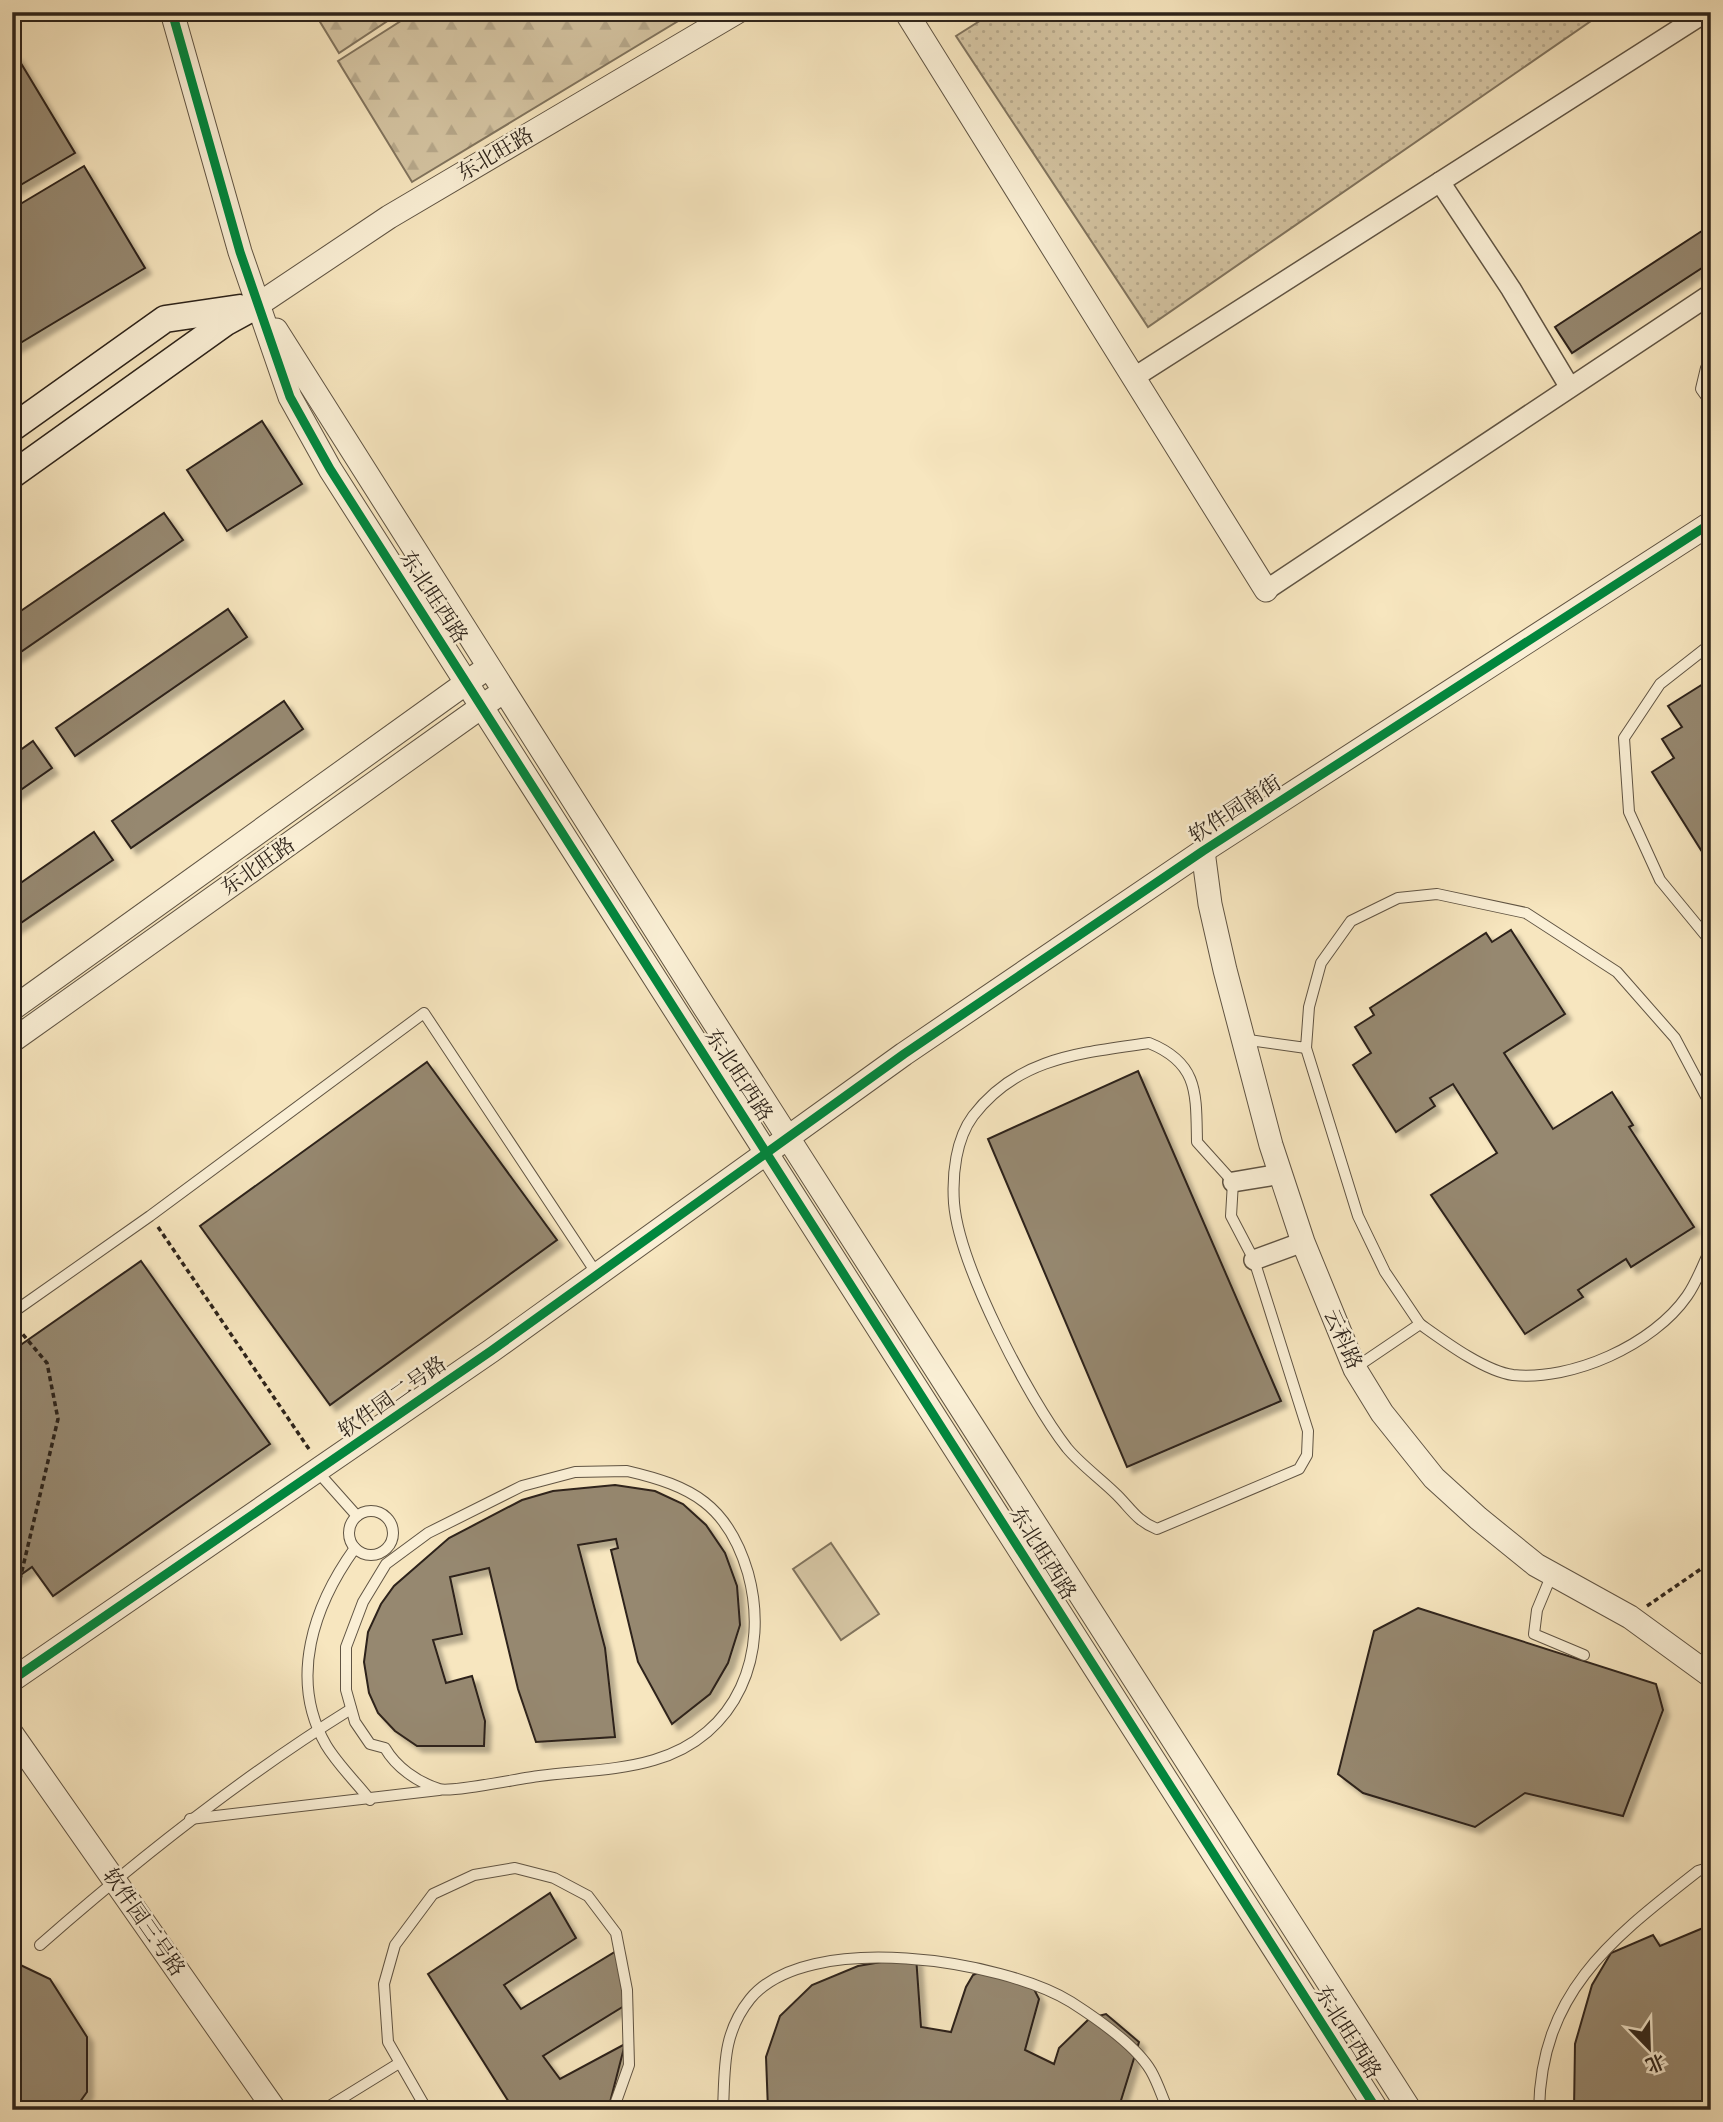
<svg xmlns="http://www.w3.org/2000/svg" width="1723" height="2122" viewBox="0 0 1723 2122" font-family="'IM FELL French Canon','Noto Serif SC',serif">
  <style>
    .grass { fill: url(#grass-dots); stroke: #81745e; stroke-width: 2 }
    .forest { fill: url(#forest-firs); stroke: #81745e; stroke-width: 2 }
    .park { fill: #d5c5a3; stroke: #81745e; stroke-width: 2 }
    .building { fill: #968870; stroke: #2d231a; stroke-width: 2; filter: url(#shadow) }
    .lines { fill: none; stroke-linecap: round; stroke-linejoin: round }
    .service-casing { stroke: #605443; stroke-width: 12 }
    .minor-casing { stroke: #605443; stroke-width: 22 }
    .tertiary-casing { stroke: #605443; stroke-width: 25 }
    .secondary-casing { stroke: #2d231a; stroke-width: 29 }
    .path { stroke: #2d231a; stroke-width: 3.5; stroke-dasharray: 5 3.5; stroke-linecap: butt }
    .service { stroke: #faefd5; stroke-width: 10 }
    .minor { stroke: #faefd5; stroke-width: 19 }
    .tertiary { stroke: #faefd5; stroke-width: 23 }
    .secondary { stroke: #faefd5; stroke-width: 26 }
    .cycleway-casing { stroke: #faefd5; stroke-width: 13 }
    .cycleway { stroke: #00873e; stroke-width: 9 }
    .labels { text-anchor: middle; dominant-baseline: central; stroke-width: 5; stroke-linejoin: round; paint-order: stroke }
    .street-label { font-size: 21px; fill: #2d231a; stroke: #faefd5 }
  </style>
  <defs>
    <pattern id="grass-dots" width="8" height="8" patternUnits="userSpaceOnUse" patternTransform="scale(1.75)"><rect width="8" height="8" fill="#d5c5a3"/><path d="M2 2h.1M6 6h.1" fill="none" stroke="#b7a98c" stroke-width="1.8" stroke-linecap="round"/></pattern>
    <pattern id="forest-firs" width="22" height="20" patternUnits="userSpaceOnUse" patternTransform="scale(1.75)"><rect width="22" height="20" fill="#d5c5a3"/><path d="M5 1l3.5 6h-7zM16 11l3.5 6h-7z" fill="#b7a98c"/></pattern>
    <filter id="shadow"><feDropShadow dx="6" dy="6" stdDeviation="2" flood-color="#0004"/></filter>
  </defs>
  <rect width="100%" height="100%" fill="#f7e6bf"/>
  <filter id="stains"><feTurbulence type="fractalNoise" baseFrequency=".00286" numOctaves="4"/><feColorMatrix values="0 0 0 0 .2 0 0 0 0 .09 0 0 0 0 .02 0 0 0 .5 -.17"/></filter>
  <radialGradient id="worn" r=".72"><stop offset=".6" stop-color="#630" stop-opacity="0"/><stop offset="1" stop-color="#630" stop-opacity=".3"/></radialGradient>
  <path class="grass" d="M994,12h610l-456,315 -192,-291z"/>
  <g class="forest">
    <path d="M314,12h87l-62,41z"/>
    <path d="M415,12h278l-281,170 -74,-121z"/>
  </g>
  <path class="park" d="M831,1543l48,71 -38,26 -48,-71z"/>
  <g class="building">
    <path d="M16,55l59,98 -63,37v-133z"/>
    <path d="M84,166l61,102 -133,80v-139z"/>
    <path d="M1711,225v37l-139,91 -17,-26z"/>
    <path d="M262,421l40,63 -75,47 -40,-61z"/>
    <path d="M164,513l19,27 -171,118v-41z"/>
    <path d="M228,609l19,28 -172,119 -19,-28z"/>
    <path d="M1711,679v187l-59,-94 22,-14 -12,-19 20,-12 -14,-21z"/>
    <path d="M284,701l19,28 -172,119 -19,-27z"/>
    <path d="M33,741l19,27 -40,28v-40z"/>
    <path d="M94,832l19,28 -101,69v-40z"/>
    <path d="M1511,930l54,84 -61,39 49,76 59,-37 21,33 -4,2 65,100 -63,40 -5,-8 -48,31 5,7 -58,37 -94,-139 66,-42 -44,-69 -23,14 5,8 -39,26 -43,-67 18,-12 -16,-26 19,-12 -4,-7 116,-75 6,9z"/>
    <path d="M427,1062l130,178 -227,165 -130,-179z"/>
    <path d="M1138,1071l143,330 -154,66 -139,-328z"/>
    <path d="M141,1261l129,183 -217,152 -21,-29 -20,14v-230z"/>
    <path d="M615,1485l40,6 28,13 23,21 19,28 12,33 3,39 -12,38 -18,31 -38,30 -34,-62 -27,-112 7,-2 -2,-9 -38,6 27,103 10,89 -79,5 -18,-53 -29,-121 -39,9 12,57 -29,6 13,43 26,-7 13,45 -1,25h-67l-22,-15 -17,-18 -9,-20 -5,-31 4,-30 13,-28 13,-18 55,-48 73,-38 31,-9z"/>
    <path d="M1418,1608l238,76 7,26 -40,106 -98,-23 -50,34 -112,-34 -25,-19 36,-143z"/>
    <path d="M550,1893l26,45 -72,47 17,24 97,-59 6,56 -81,50 17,23 65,-35 -17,66h-94l-86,-136z"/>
    <path d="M1703,1928l8,8v174h-137l1,-66 17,-59 19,-32 42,-18 7,11z"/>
    <path d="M916,1956l5,71 30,5 15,-45 7,-12 9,-4 52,18 5,10 -14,51 29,14 5,-16 31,-30 16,-4 33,28 -21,68h-350l-2,-53 14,-41 32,-31 46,-19z"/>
    <path d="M12,1961l38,18 37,58v55l-13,18h-62z"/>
  </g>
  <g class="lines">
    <defs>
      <g id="service">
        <path d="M1711,365l-5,3 -5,21 10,14"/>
        <path d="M1711,644l-51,40 -36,54 5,74 31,68 51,62"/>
        <path d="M1242,1039l64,9 3,-41 12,-44 30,-42 47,-23 39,-4 89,19 91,59 58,66 36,68"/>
        <path d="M1149,1043c50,20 47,51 48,99l36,40 -2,34 23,44 54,171 -1,24 -8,14 -142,60c-20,-8 -26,-20 -40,-34 -16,-16 -36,-30 -50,-47 -39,-50 -108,-183 -113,-245 -2,-29 2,-64 19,-87 45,-59 108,-63 176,-73z"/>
        <path d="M1306,1048l52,168 27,56 35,52"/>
        <path d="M12,1313l138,-97 274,-203 173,261"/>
        <path d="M1355,1368l65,-44c24,17 64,47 93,51 59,6 140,-30 174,-79 10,-14 16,-32 24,-48"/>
        <path d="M317,1471l40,45"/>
        <path d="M627,1471c65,15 101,34 121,102 22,80 -10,163 -94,187 -37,11 -77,11 -115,16 -18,2 -88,17 -100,13 -22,-7 -43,-22 -54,-41l-15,-4 -15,-22 -9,-32v-43l17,-45 23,-38 42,-31 94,-47 53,-14z"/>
        <circle cx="371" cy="1533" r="22"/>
        <path d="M355,1548c-41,57 -67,131 -29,197 12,20 30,37 44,55"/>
        <path d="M1552,1574l-15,36 -3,24 50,21"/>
        <path d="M190,1819l249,-29"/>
        <path d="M40,1945c99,-87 200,-167 311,-236"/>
        <path d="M323,2110l73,-45"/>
        <path d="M427,2110l-39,-68 -4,-58 11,-39 38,-51 41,-19 41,-7 39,10 34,18 28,37 11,57 2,75 -16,45"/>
        <path d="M723,2110c2,-42 -1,-76 27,-111 57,-70 253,-39 321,3 25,16 65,43 80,69 7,12 11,26 17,39"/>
        <path d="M1539,2110c2,-119 74,-172 159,-239l13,-4"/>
      </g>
      <g id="minor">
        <path d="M1440,182l71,107 58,97"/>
        <path d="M1133,378l573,-366"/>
        <path d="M1266,590l445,-296"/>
        <path d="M1233,1182l48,-8"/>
        <path d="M1254,1260l49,-18"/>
      </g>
      <g id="tertiary">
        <path d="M172,12l68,240 50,145 40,72 1047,1641"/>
        <path d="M906,12l360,578"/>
        <path d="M259,304l130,-87 348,-205"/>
        <path d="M276,330l429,678 705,1102"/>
        <path d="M1203,851l7,53 15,66 46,175 32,97 52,127 27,44 52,65 44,40 58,47 94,52 81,59"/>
        <path d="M12,1009l468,-336"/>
        <path d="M12,1041l482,-343"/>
        <path d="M12,1680l479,-329 413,-297 299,-203 508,-328"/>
        <path d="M12,1734l263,376"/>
      </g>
      <g id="secondary">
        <path d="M12,428l153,-109 75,-11"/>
        <path d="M12,475l214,-153 33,-18"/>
      </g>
    </defs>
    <use href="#service" class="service-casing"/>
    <use href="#minor" class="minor-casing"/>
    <use href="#tertiary" class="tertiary-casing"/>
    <use href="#secondary" class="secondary-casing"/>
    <g class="path">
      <path d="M158,1227l153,225"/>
      <path d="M1647,1606l64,-44"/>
      <path d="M12,1613l46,-194 -11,-56 -32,-38"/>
    </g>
    <use href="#service" class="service"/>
    <use href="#minor" class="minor"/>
    <use href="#tertiary" class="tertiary"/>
    <use href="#secondary" class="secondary"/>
    <defs>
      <g id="cycleway">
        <path d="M172,12l68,240 50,145 40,72 1047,1641"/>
        <path d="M12,1680l479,-329 413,-297 299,-203 508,-328"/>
      </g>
    </defs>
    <use href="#cycleway" class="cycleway-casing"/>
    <use href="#cycleway" class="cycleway"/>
  </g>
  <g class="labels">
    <g class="street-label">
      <text transform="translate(495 154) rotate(-30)">东北旺路</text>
      <text transform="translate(434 597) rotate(57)">东北旺西路</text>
      <text transform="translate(1235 809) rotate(-33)">软件园南街</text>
      <text transform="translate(258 866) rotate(-35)">东北旺路</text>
      <text transform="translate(739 1075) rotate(57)">东北旺西路</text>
      <text transform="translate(1343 1339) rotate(66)">云科路</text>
      <text transform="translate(392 1397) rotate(-35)">软件园二号路</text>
      <text transform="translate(1043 1553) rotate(58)">东北旺西路</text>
      <text transform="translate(144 1922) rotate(55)">软件园三号路</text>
      <text transform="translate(1348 2032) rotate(58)">东北旺西路</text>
    </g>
  </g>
  <rect width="1723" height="2122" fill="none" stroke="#f7e6bf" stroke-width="42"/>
  <rect x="14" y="14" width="1695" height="2094" fill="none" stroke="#2d231a" stroke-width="3.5"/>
  <rect x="21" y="21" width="1681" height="2080" fill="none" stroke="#2d231a" stroke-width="2"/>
  <g transform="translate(1649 2048) rotate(157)" stroke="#faefd5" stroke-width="5" paint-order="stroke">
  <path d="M0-5L12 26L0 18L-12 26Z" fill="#2d231a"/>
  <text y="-10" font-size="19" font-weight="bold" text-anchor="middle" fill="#2d231a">北</text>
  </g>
  <rect width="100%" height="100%" filter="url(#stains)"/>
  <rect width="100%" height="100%" fill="url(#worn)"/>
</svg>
